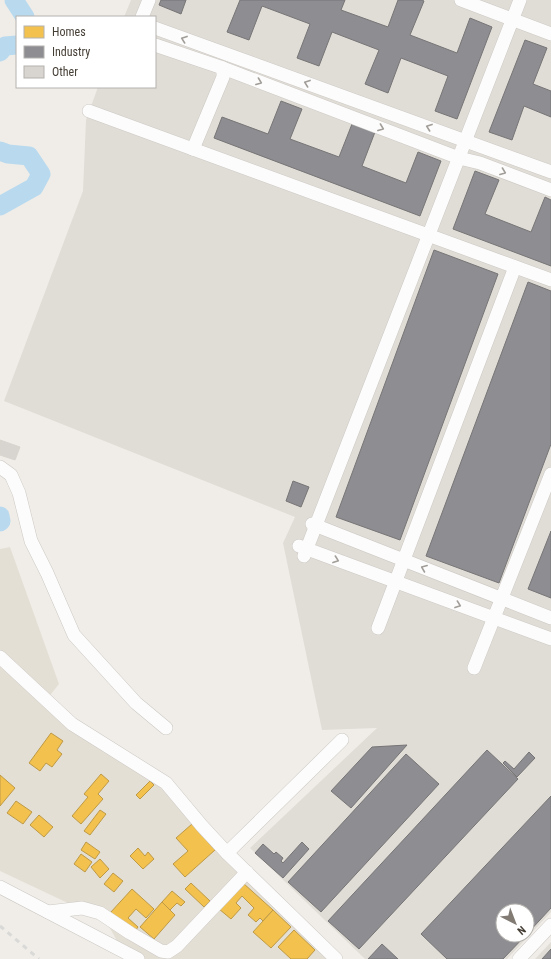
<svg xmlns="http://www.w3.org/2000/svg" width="551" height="959" viewBox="0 0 551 959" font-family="'Roboto Condensed',sans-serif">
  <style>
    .residential { fill: #e4dfd5 }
    .industrial { fill: #e0dcd6; fill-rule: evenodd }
    .homes { fill: #f2c14e; stroke: #be9a46 }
    .industry { fill: #8d8d92; stroke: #777576 }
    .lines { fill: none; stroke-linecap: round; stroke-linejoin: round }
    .river { stroke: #b9daee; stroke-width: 19 }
    .building { fill: #d8d4cf; stroke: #d8d4ce }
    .minor-casing { stroke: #ccc9c4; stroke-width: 14 }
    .minor { stroke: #fdfcfc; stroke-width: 13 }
    .rail { stroke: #d9d9d8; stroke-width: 3; stroke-dasharray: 5 5; stroke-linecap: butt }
    .oneway { stroke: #a19d98 }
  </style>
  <rect width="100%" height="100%" fill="#f0ede8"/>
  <path class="residential" d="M10,547l49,137 -16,20 111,77 174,178h-196l-10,-9 -16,-29 -106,-50v-322z"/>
  <g class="industrial">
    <path d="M131,0h420v912l-44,47h-142l-115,-111 127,-120 -55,2 -39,-187 12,-26 -291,-116 79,-210 3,-71 12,-33h57v-70h-31zM503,911h24v24h-24z"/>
    <path d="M551,942v17h-16z"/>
  </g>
  <g class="homes">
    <path d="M51,733l12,8 -6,9 5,4 -10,13 -6,-4 -6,8 -11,-8z"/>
    <path d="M101,774l8,7 -11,13 5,5 -22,25 -9,-8 16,-19 -4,-3z"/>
    <path d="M0,775l15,13 -15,18z"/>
    <path d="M150,781l4,4 -14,14 -4,-4z"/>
    <path d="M16,801l16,11 -9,12 -16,-11z"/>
    <path d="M100,810l6,4 -16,21 -6,-4z"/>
    <path d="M39,815l14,12 -9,10 -14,-12z"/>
    <path d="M192,824l23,26 -30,27 -12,-13 15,-13 -12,-13z"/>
    <path d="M86,842l14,10 -5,7 -14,-9z"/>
    <path d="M138,848l7,8 3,-4 6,7 -11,10 -13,-13z"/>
    <path d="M81,854l11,8 -7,10 -11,-8z"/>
    <path d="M100,859l9,10 -9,9 -9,-11z"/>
    <path d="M113,873l10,8 -9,11 -10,-8z"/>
    <path d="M191,883l19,18 -6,6 -19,-18z"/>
    <path d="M243,883l30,27 -10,11 -3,-3 -4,4 -8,-7 6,-7 -12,-12 -6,7 5,5 -10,11 -12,-10z"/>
    <path d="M132,889l22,20 -8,9 -10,-9 -8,9 10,9 -5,7 -23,-21z"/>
    <path d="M172,891l13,11 -4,4 -4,-3 -7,7 -8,-8z"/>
    <path d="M162,902l13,13 -21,24 -14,-12z"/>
    <path d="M273,910l18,17 -20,21 -18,-16z"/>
    <path d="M294,930l21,20 -8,9h-16l-13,-12z"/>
  </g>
  <g class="industry">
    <path d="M161,0h25l-5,14 -22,-9z"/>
    <path d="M240,0h105l-4,10 47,17 10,-27h24l2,1 -14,34 47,18 13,-35 22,9 -35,92 -22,-8 13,-35 -47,-18 -13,35 -23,-9 14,-34 -47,-18 -13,34 -22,-8 13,-34 -48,-18 -13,34 -22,-8z"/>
    <path d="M525,40l22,8 -14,36 18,7v26l-27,-11 -12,34 -23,-8z"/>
    <path d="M281,101l21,8 -12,30 49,18 13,-33 23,8 -13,34 44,17 12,-31 23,9 -21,55 -206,-78 8,-21 46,17z"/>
    <path d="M475,171l24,9 -14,34 46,18 14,-35 6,3v66l-98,-37z"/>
    <path d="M434,250l64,24 -98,266 -64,-23z"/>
    <path d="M528,282l23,9v153l-52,139 -73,-27z"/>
    <path d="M293,481l16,6 -8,20 -15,-6z"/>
    <path d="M551,531v67l-23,-9z"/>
    <path d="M407,745l-56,63 -20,-17 41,-44z"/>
    <path d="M487,750l31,29 -159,170 -31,-28z"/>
    <path d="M529,752l6,6 -18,19 -14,-14 2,-2 9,8z"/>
    <path d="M406,754l33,30 -118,128 -33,-30z"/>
    <path d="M551,796v112l-24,26v-23h-24v24h23l-23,24h-56l-26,-25z"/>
    <path d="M302,842l7,7 -26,29 -28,-25 8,-9 11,10 2,-2 7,6 -2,3 2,2z"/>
    <path d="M382,944l16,15h-30z"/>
    <path d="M551,949v10h-9z"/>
  </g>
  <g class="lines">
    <g class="river">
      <path d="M14,0l11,17"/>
      <path d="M0,52l5,-6 12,-1"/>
      <path d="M0,151l8,3 21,2 12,18 -7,13 -34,19"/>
      <path d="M0,516l1,5 -1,1"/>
    </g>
  </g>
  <path class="building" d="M0,440l20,7 -5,13 -15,-5z"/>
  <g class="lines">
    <defs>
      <g id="minor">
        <path d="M461,0l90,34"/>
        <path d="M142,17l7,-17"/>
        <path d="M155,28l396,144"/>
        <path d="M155,45l68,23 236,90 21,5 71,27"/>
        <path d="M89,111l462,169"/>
        <path d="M193,149l30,-72v-9"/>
        <path d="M0,467l11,8 8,18 12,48 16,32 27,62 62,68 30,25"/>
        <path d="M312,524l239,94"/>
        <path d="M299,546l252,93"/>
        <path d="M304,556l216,-556"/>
        <path d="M378,628l137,-361"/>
        <path d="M0,657l72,67 94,59 36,43 25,27 109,106"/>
        <path d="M474,668l77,-194"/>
        <path d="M227,853l115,-113"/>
        <path d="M0,887l138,72"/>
        <path d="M48,912l34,-4 18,5 30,20 31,18 7,1 9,-6 70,-74"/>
        <path d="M519,959l32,-34"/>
      </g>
    </defs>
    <use href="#minor" class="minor-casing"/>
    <use href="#minor" class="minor"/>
    <path class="rail" d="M0,926l39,33"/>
  </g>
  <defs><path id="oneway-chevron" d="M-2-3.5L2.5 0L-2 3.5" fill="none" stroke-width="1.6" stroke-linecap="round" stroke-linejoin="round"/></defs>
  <g class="oneway">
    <use href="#oneway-chevron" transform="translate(184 39) rotate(-160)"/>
    <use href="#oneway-chevron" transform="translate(259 82) rotate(21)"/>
    <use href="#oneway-chevron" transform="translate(307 83) rotate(-160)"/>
    <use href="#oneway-chevron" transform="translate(429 127) rotate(-160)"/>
    <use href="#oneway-chevron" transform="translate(381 128) rotate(21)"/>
    <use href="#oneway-chevron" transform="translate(503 172) rotate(21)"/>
    <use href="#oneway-chevron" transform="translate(336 560) rotate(20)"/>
    <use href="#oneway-chevron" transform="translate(424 568) rotate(-158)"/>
    <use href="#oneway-chevron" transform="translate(458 605) rotate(20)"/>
  </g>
  <rect x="16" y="16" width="140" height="72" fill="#ffffff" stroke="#b5b2ae"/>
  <rect x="24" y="26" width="20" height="12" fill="#f2c14e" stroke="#b5b2ae"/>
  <text x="52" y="36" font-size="12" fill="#453e35">Homes</text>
  <rect x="24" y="46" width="20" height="12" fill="#8d8d92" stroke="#b5b2ae"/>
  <text x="52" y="56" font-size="12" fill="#453e35">Industry</text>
  <rect x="24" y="66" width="20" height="12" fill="#d8d4cf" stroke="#b5b2ae"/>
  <text x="52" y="76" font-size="12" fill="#453e35">Other</text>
  <g transform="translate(515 923) rotate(138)"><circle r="19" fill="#ffffff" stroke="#b5b2ae"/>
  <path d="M0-3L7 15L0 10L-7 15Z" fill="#817b74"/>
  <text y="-6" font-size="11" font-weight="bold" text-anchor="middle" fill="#453e35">N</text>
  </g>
</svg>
